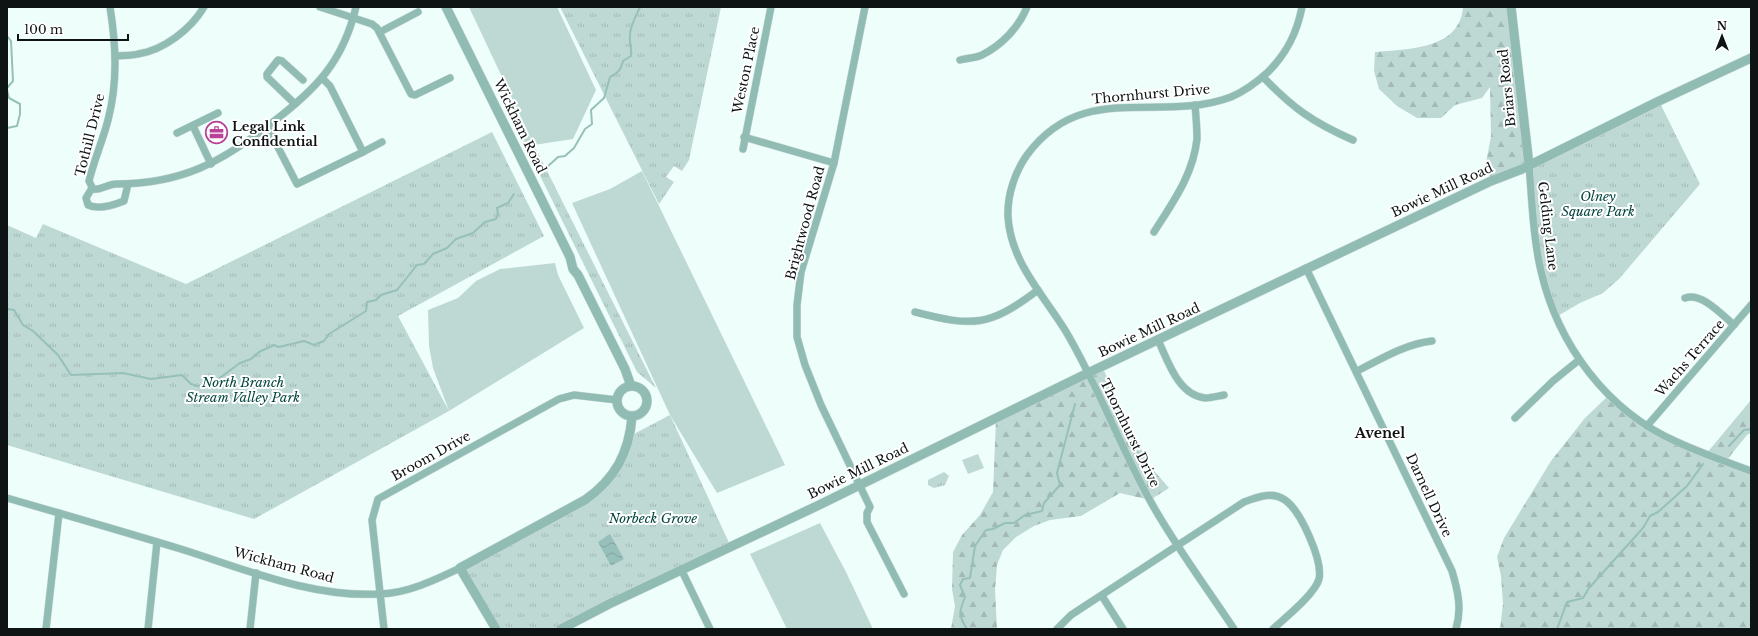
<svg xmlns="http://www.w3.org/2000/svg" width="1758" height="636" viewBox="0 0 1758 636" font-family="'Libre Baskerville',serif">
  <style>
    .grass { fill: #bed9d4 }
    .forest { fill: url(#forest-firs) }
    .park { fill: url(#park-tufts) }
    .water { fill: url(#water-waves) }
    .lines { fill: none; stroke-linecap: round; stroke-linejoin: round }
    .stream { stroke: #96c0b9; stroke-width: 2 }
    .minor-casing { stroke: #cad9d6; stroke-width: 8 }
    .tertiary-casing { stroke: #cad9d6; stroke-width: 10 }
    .minor { stroke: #90bcb4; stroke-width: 7 }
    .tertiary { stroke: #90bcb4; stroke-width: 9 }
    .labels { text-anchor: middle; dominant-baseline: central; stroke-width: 4; stroke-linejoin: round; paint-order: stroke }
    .street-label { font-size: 13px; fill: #0d1413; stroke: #fff }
    .poi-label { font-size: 13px; font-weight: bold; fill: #0d1413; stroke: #fff; text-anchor: start }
    .park-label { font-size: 13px; font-style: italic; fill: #03453e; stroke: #fff }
    .neighbourhood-label { font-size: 14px; font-weight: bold; fill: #0d1413; stroke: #fff }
  </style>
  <defs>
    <pattern id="forest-firs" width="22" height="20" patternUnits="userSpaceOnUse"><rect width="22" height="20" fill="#bed9d4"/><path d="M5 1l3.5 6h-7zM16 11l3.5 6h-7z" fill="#a2b9b5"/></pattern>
    <pattern id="park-tufts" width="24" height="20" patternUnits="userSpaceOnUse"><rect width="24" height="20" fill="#bed9d4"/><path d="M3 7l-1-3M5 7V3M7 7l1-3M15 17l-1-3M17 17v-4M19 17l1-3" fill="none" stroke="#a2b9b5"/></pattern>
    <pattern id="water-waves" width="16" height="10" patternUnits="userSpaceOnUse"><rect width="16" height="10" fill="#96c0b9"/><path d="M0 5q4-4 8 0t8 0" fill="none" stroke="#80a49e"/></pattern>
  </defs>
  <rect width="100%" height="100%" fill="#eefefb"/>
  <g class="grass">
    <path d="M469,7h88l39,83 -23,49 -39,6z"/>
    <path d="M642,171l143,294 -68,28 -47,-78 -98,-212 38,-14z"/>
    <path d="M555,263l3,12 26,53 -135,83 -16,-43 -4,-22 -1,-36 30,-12 18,-17 24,-12z"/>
    <path d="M978,454l6,14 -16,6 -6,-14z"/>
    <path d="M820,523l26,49 27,57h-86l-37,-75z"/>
  </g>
  <g class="forest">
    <path d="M1463,7h48l18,158 -38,16 -5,-18 5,-27 -1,-49 -8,11 -27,7 -14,13h-24l-20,-12 -18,-17 -5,-18 1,-19c32,-3 85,-2 88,-45z"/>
    <path d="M1102,366l21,48 27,52 19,22 -19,12 -30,-7 -39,23 -31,4 -16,6 -18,11 -13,13 -6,15 -2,25 2,39h-46l4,-23 -3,-17 1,-37 9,-17 18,-20 13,-23 3,-73z"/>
    <path d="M1608,396l39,30 59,28 45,-54v33l-4,2 -21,26 25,10v158h-251l3,-25 -2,-28 -4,-19 7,-19 47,-77 34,-43z"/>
  </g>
  <g class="park">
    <path d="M560,7h161l-32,153 -7,11 -8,-5 -8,11 8,5 -15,22z"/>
    <path d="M1659,101l41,83 -81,95 -16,14 -23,10 -24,14 -16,-46 -11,-106z"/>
    <path d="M520,117l14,28 122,243 -19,-16 -124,-251z"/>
    <path d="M492,132l52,104 -146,80 51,95 -195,108 -247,-74v-220l29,13 7,-14 143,60z"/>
    <path d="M670,415l61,132 -170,82h-65l-36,-61 139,-77 31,-55z"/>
    <path d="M944,472l5,4 -4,9 -11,3 -6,-3v-5z"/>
  </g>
  <path class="water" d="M610,534l14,25 -13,7 -13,-24z"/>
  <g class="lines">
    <g class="stream">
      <path d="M7,36l4,5 2,40 -6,7"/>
      <path d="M7,90l2,8 11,6v10l-3,12 -10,2"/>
      <path d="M546,168l12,-11 7,-1 9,-8 11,-19 7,-5 -1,-14 13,-12 6,-21c8,-4 11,-7 13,-16l8,-5c1,-8 -2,-14 -1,-22 1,-10 6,-18 10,-27"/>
      <path d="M7,309l7,1 9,15 10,6 25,24 13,20 52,-2 28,6 31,-4 9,9 10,3 16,-7 23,-17 11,-4 8,-7 15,-7 5,2 25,-6 10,4 10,-4 5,-7 37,-23 1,-9 9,-2 5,-5 16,-5 20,-25 7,-1 9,-10 14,-6 9,-9 17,-6 12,-11 11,-3 2,-5 -1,-6 11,-5 6,-9"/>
      <path d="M1729,446l15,-16 7,-1"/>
      <path d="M967,629c-9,-14 -8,-17 -2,-32l-5,-12 3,-6 7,-1 5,-32 11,-16 7,-1 12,-6h9l11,-8 17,-4 2,-8 16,-18 -3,-12 18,-69"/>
      <path d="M1557,629l10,-27 16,-4 6,-10 54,-60 7,-12 8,-4 29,-26 16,-22"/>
    </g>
    <defs>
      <g id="minor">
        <path d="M110,7c6,38 8,75 -2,113 -5,20 -14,40 -19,61l4,8c8,2 14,-5 23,-5 66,0 106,-22 157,-62 43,-33 70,-60 83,-115"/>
        <path d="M320,7l52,17 5,4 34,66 4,1 35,-17"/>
        <path d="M865,7l-31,156 -33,109 -4,33v32l8,28 16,40 49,102 -3,6v9l37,72"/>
        <path d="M380,32l38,-20"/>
        <path d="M116,56c7,-1 15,0 22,-2 26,-4 53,-25 66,-47"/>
        <path d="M960,60c7,-2 16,-2 22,-5 20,-10 37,-28 45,-48"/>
        <path d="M1263,77c30,31 49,45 90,63"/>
        <path d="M295,104l-28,-27v-3l11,-14 4,1 21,19"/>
        <path d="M193,126l18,38"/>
        <path d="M267,126l30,58 66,-32 -33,-66 -8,-8"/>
        <path d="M177,133l41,-20"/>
        <path d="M744,137l90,26"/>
        <path d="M743,149l28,-142"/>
        <path d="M363,152l19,-10"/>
        <path d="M1529,165c3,35 4,72 12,106 17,74 66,140 136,171 24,11 49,20 74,29"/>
        <path d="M92,188l-6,10 2,7c10,5 26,0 36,-4l4,-17"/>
        <path d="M1154,232c19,-30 39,-57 43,-93 0,-11 -1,-23 -2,-34"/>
        <path d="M1306,268l146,303c6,20 10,38 4,58"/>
        <path d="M1685,298c17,-6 37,17 49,27"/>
        <path d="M915,312c58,15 74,15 123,-22"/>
        <path d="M1158,340c10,21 20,55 47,58 6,0 13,-2 19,-3"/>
        <path d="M1357,371c24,-12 48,-27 75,-30"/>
        <path d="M1515,418l38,-37 26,-21"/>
        <path d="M1647,426l104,-121"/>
        <path d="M7,498c59,17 118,34 177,52 63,20 129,48 196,44 28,-1 55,-14 80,-26"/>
        <path d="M681,569l29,60"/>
        <path d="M1102,596l21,33"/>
        <path d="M46,629l13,-116"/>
        <path d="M148,629l9,-87"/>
        <path d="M250,629l6,-56"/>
        <path d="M384,629l-12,-109 6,-21 181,-100 15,-4 43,5"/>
        <path d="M1057,629l14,-14 173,-113c13,-5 28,-11 41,-2 16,11 38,61 34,79 -4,15 -34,39 -46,50"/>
        <path d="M1234,629c-27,-41 -58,-82 -82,-125 -32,-57 -54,-119 -87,-174 -23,-37 -54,-68 -57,-113 -1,-22 7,-45 19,-62 56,-76 132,-31 204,-58 14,-6 26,-15 37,-25 19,-19 29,-39 34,-65"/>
      </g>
      <g id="tertiary">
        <path d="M446,7l124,250 3,12 5,6 47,94 6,17"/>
        <path d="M1511,7l18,158"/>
        <circle cx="632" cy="401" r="15"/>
        <path d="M496,629l-36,-61 125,-68c30,-21 44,-47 47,-83"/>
        <path d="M561,629l48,-25 208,-98 271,-133 403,-192 31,-12 137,-68 92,-43"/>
      </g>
    </defs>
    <use href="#minor" class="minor-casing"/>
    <use href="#tertiary" class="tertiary-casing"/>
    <use href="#minor" class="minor"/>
    <use href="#tertiary" class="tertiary"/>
  </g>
  <defs>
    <symbol id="office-ring" viewBox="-11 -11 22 22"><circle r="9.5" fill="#fff" stroke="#b94197" stroke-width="1.5"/><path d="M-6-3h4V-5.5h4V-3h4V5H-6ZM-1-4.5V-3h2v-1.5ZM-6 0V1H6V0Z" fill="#b94197"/></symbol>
  </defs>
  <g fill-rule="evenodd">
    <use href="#office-ring" x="204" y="120" width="25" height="25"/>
  </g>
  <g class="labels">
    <g class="street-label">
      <text transform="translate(746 70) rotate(-78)">Weston Place</text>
      <text transform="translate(1507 88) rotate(-96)">Briars Road</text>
      <text transform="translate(1151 94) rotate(-5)">Thornhurst Drive</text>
      <text transform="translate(520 126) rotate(64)">Wickham Road</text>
      <text transform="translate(90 135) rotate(-76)">Tothill Drive</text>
      <text transform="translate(1442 190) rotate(-25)">Bowie Mill Road</text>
      <text transform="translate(805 223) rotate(-75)">Brightwood Road</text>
      <text transform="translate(1548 226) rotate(83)">Gelding Lane</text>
      <text transform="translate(1149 330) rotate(-25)">Bowie Mill Road</text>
      <text transform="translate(1690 358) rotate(-49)">Wachs Terrace</text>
      <text transform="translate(1130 433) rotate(64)">Thornhurst Drive</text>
      <text transform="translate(431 456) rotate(-29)">Broom Drive</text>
      <text transform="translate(858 471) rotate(-26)">Bowie Mill Road</text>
      <text transform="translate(1429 495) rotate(65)">Darnell Drive</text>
      <text transform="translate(284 565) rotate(15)">Wickham Road</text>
    </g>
    <g class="poi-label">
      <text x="232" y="126">Legal Link<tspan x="232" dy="15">Confidential</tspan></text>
    </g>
    <g class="park-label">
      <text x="1598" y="196">Olney<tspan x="1598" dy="15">Square Park</tspan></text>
      <text x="243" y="382">North Branch<tspan x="243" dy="15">Stream Valley Park</tspan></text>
      <text x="653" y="518">Norbeck Grove</text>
    </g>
    <g class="neighbourhood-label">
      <text x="1380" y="433">Avenel</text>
    </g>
  </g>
  <rect width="1758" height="636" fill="none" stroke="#0d1413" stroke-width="16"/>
  <g transform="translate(1722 36)" stroke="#ffffff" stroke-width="3" paint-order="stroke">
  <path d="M0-3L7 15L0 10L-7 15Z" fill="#0d1413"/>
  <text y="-6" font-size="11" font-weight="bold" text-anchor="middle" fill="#0d1413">N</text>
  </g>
  <path d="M18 34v6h110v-6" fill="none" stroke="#0d1413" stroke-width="2"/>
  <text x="24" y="34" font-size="12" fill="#0d1413" stroke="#ffffff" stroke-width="3" paint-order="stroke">100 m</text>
</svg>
